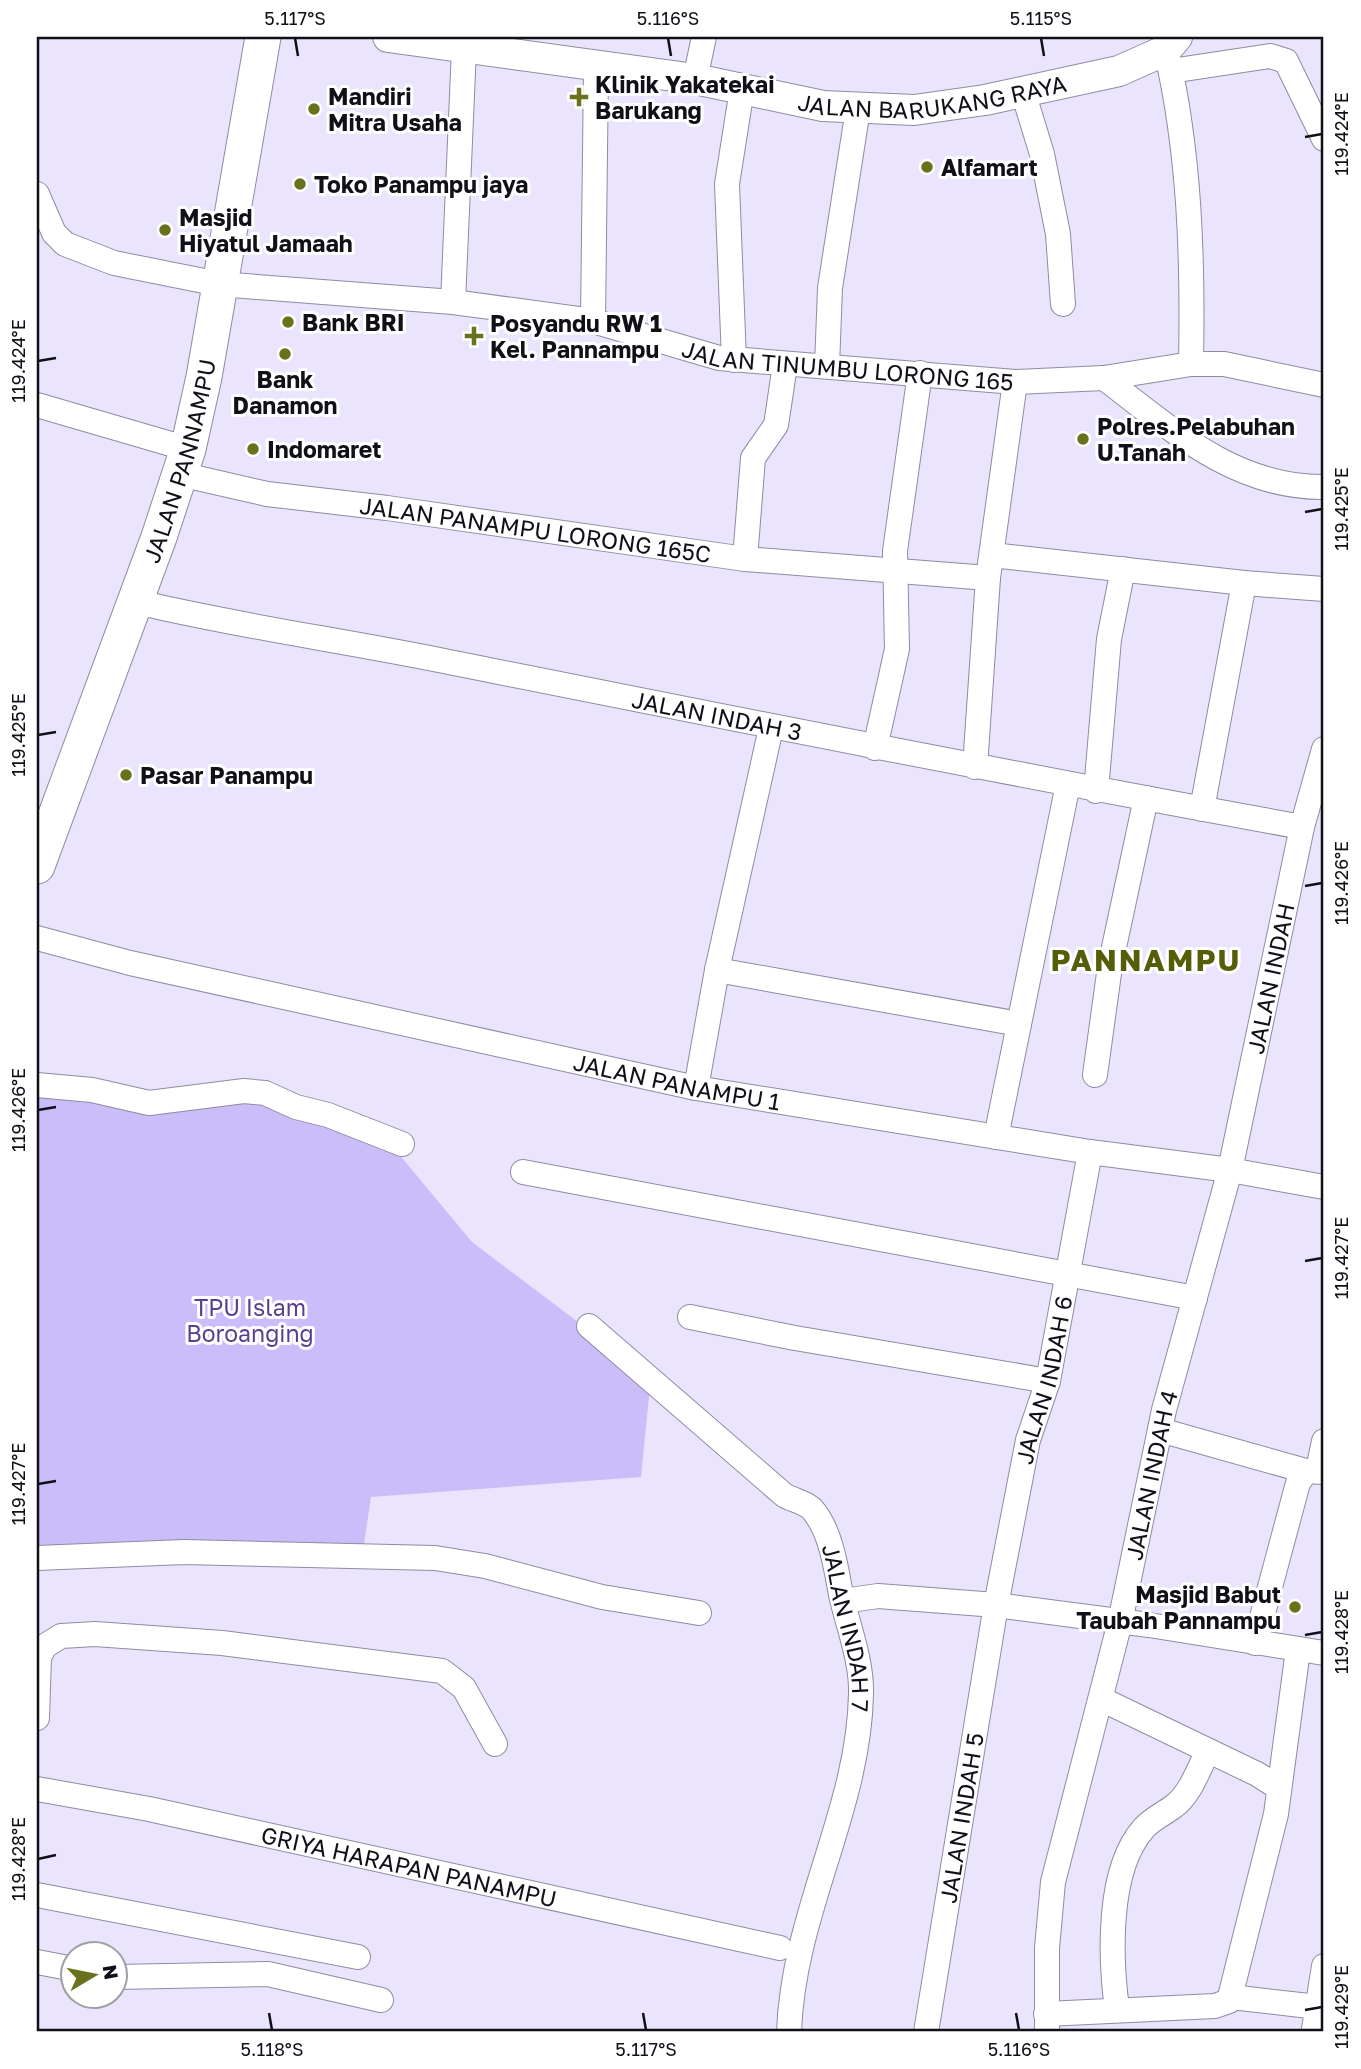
<svg xmlns="http://www.w3.org/2000/svg" width="1361" height="2069" viewBox="0 0 1361 2069" font-family="'Golos Text',sans-serif">
  <style>
    .green { fill: #cbbdfa }
    .lines { fill: none; stroke-linecap: round; stroke-linejoin: round }
    .minor-casing { stroke: #8f8ba1; stroke-width: 26 }
    .tertiary-casing { stroke: #8f8ba1; stroke-width: 32 }
    .secondary-casing { stroke: #8f8ba1; stroke-width: 37 }
    .minor { stroke: #fff; stroke-width: 24 }
    .tertiary { stroke: #fff; stroke-width: 30 }
    .secondary { stroke: #fff; stroke-width: 35 }
    .ticks { fill: none; stroke: #111018; stroke-width: 2.5 }
    .poi-dot { fill: #69721b; stroke: #fff; stroke-width: 2.5 }
    .labels { text-anchor: middle; dominant-baseline: central; stroke-width: 6; stroke-linejoin: round; paint-order: stroke }
    .poi-label { font-size: 23px; font-weight: bold; fill: #111018; stroke: #fff; text-anchor: start }
    .street-label { font-size: 23px; fill: #111018; stroke: #fff }
    .park-label { font-size: 23px; fill: #593e90; stroke: #fff }
    .district-label { font-size: 30px; font-weight: bold; letter-spacing: 2px; fill: #555d08; stroke: #fff }
    .neatline { fill: none; stroke: #111018; stroke-width: 2.5 }
    .ticks-label { font-size: 18px; text-anchor: middle; fill: #111018 }
  </style>
  <rect width="100%" height="100%" fill="#eae5fd"/>
  <path class="green" d="M37,1084l119,25 106,-15 131,53 79,95 179,135 -10,100 -270,20 -8,54 -326,11z"/>
  <g class="lines">
    <defs>
      <g id="minor">
        <path d="M1171,71l99,-15 16,5 38,78"/>
        <path d="M695,79l9,-42"/>
        <path d="M1023,92l19,62 16,80 5,70"/>
        <path id="s1" d="M37,194l17,39 11,11 49,19 105,21 234,18 140,19 126,37 296,24 89,-4 87,-14c2,-106 -1,-210 -25,-314"/>
        <path d="M453,302l11,-253"/>
        <path d="M593,321l3,-253"/>
        <path d="M734,360l-7,-176 15,-95"/>
        <path d="M1191,364h33l100,21"/>
        <path d="M827,366l3,-78 28,-179"/>
        <path d="M1104,378c67,51 131,110 220,109"/>
        <path d="M37,405l151,44"/>
        <path id="s2" d="M180,474l87,20 120,14 358,51 243,19"/>
        <path d="M992,555l252,28 80,6"/>
        <path d="M745,559l8,-101 23,-33 9,-60"/>
        <path id="s3" d="M133,601c103,25 208,39 311,60 286,57 572,114 858,166"/>
        <path d="M875,748l22,-99 -2,-98 25,-178"/>
        <path d="M975,767l13,-189 27,-196"/>
        <path d="M1096,791l13,-152 14,-70"/>
        <path d="M1202,809l42,-226"/>
        <path id="s4" d="M37,938l93,25 566,125 394,64 140,18 94,17"/>
        <path d="M717,970l302,54"/>
        <path d="M1095,1075l15,-109 36,-168"/>
        <path d="M37,1085l55,5 57,13 95,-12 21,2 31,14 32,8 74,29"/>
        <path d="M696,1088l21,-118 54,-242"/>
        <path d="M996,1137l72,-353"/>
        <path d="M523,1172l672,126"/>
        <path d="M690,1317l105,21 253,43"/>
        <path id="s5" d="M589,1326l195,169c8,5 21,7 28,14 19,22 24,58 29,86 7,31 21,66 20,99 -2,116 -68,219 -72,338"/>
        <path d="M1160,1430l146,41 18,1"/>
        <path d="M1318,1470l6,-29"/>
        <path d="M37,1558l147,-6 251,6 50,8 117,31 97,16"/>
        <path d="M843,1601l35,-5 118,9 153,20 175,28"/>
        <path d="M1255,1643l43,-160 8,-12"/>
        <path d="M1101,1699l156,75 22,14"/>
        <path d="M37,1718l2,-61 6,-11 16,-10 34,-2 127,9 220,28 22,17 31,56"/>
        <path id="s6" d="M37,1789l112,20 631,139"/>
        <path d="M37,1895l321,62"/>
        <path d="M37,1962l37,7"/>
        <path d="M116,1977l152,-3 113,26"/>
        <path d="M1231,1997l87,10"/>
        <path d="M1117,2009c-7,-53 -10,-140 27,-181 9,-10 20,-14 30,-22 16,-11 25,-38 34,-55"/>
        <path d="M1046,2014l169,-8 14,-5 47,-187 22,-164"/>
        <path d="M1314,2029l10,-63"/>
        <path id="s7" d="M926,2032l70,-427 32,-165 20,-59 42,-229"/>
        <path id="s8" d="M1047,2032v-84l6,-66 67,-260 44,-212 66,-240 72,-343 22,-78"/>
      </g>
      <g id="tertiary">
        <path id="s9" d="M388,37l307,42 128,27 91,4 71,-10 134,-29 47,-21 11,-13"/>
      </g>
      <g id="secondary">
        <path id="s10" d="M37,866l122,-329 29,-88 16,-72 59,-340"/>
      </g>
    </defs>
    <use href="#minor" class="minor-casing"/>
    <use href="#tertiary" class="tertiary-casing"/>
    <use href="#secondary" class="secondary-casing"/>
    <use href="#minor" class="minor"/>
    <use href="#tertiary" class="tertiary"/>
    <use href="#secondary" class="secondary"/>
  </g>
  <path class="ticks" d="M295,38l3,18M668,38l3,18M1041,38l3,18M1305,137l17,-3M38,361l18,-3M1305,512l17,-3M38,735l18,-3M1305,886l17,-3M38,1110l18,-3M1305,1261l17,-3M38,1484l18,-3M1305,1635l17,-3M38,1859l18,-4M1305,2010l17,-3M269,2013l3,17M643,2013l3,17M1016,2013l3,17"/>
  <g class="poi-dot">
    <path d="M575.5 86.5h7v7h7v7h-7v7h-7v-7h-7v-7h7z"/>
    <circle cx="314" cy="109" r="7"/>
    <circle cx="927" cy="167" r="7"/>
    <circle cx="300" cy="184" r="7"/>
    <circle cx="165" cy="230" r="7"/>
    <circle cx="288" cy="322" r="7"/>
    <path d="M470.5 325.5h7v7h7v7h-7v7h-7v-7h-7v-7h7z"/>
    <circle cx="285" cy="354" r="7"/>
    <circle cx="1083" cy="439" r="7"/>
    <circle cx="253" cy="449" r="7"/>
    <circle cx="126" cy="775" r="7"/>
    <circle cx="1295" cy="1607" r="7"/>
  </g>
  <g class="labels">
    <g class="poi-label">
      <text x="595" y="84">Klinik Yakatekai<tspan x="595" dy="26">Barukang</tspan></text>
      <text x="328" y="96">Mandiri<tspan x="328" dy="26">Mitra Usaha</tspan></text>
      <text x="941" y="167">Alfamart</text>
      <text x="314" y="184">Toko Panampu jaya</text>
      <text x="179" y="217">Masjid<tspan x="179" dy="26">Hiyatul Jamaah</tspan></text>
      <text x="302" y="322">Bank BRI</text>
      <text x="490" y="323">Posyandu RW 1<tspan x="490" dy="26">Kel. Pannampu</tspan></text>
      <text x="285" y="379" text-anchor="middle">Bank<tspan x="285" dy="26">Danamon</tspan></text>
      <text x="1097" y="426">Polres.Pelabuhan<tspan x="1097" dy="26">U.Tanah</tspan></text>
      <text x="267" y="449">Indomaret</text>
      <text x="140" y="775">Pasar Panampu</text>
      <text x="1281" y="1594" text-anchor="end">Masjid Babut<tspan x="1281" dy="26">Taubah Pannampu</tspan></text>
    </g>
    <g class="street-label">
      <text stroke="none"><textPath href="#s9" startOffset="551">JALAN BARUKANG RAYA</textPath></text>
      <text stroke="none"><textPath href="#s1" startOffset="854">JALAN TINUMBU LORONG 165</textPath></text>
      <text stroke="none"><textPath href="#s10" startOffset="430">JALAN PANNAMPU</textPath></text>
      <text stroke="none"><textPath href="#s2" startOffset="360">JALAN PANAMPU LORONG 165C</textPath></text>
      <text stroke="none"><textPath href="#s3" startOffset="595">JALAN INDAH 3</textPath></text>
      <text stroke="none"><textPath href="#s8" startOffset="1080">JALAN INDAH</textPath></text>
      <text stroke="none"><textPath href="#s4" startOffset="656">JALAN PANAMPU 1</textPath></text>
      <text stroke="none"><textPath href="#s7" startOffset="663">JALAN INDAH 6</textPath></text>
      <text stroke="none"><textPath href="#s8" startOffset="569">JALAN INDAH 4</textPath></text>
      <text stroke="none"><textPath href="#s5" startOffset="415">JALAN INDAH 7</textPath></text>
      <text stroke="none"><textPath href="#s7" startOffset="217">JALAN INDAH 5</textPath></text>
      <text stroke="none"><textPath href="#s6" startOffset="380">GRIYA HARAPAN PANAMPU</textPath></text>
    </g>
    <g class="park-label">
      <text x="250" y="1307">TPU Islam<tspan x="250" dy="26">Boroanging</tspan></text>
    </g>
    <g class="district-label">
      <text x="1146" y="960">PANNAMPU</text>
    </g>
  </g>
  <rect width="1361" height="2069" fill="none" stroke="#ffffff" stroke-width="77"/>
  <g transform="translate(94 1975) rotate(80)"><circle r="33" fill="#ffffff" stroke="#a09fa3" stroke-width="2"/>
  <path d="M0-5L12 26L0 18L-12 26Z" fill="#69721b"/>
  <text y="-10" font-size="19" font-weight="bold" text-anchor="middle" fill="#111018">N</text>
  </g>
  <rect x="38" y="38" width="1284" height="1992" class="neatline"/>
  <g class="ticks-label">
    <text x="295" y="25">5.117°S</text>
    <text x="668" y="25">5.116°S</text>
    <text x="1041" y="25">5.115°S</text>
    <text transform="translate(1342 134) rotate(-90)" y="6">119.424°E</text>
    <text transform="translate(19 361) rotate(-90)" y="6">119.424°E</text>
    <text transform="translate(1342 509) rotate(-90)" y="6">119.425°E</text>
    <text transform="translate(19 735) rotate(-90)" y="6">119.425°E</text>
    <text transform="translate(1342 883) rotate(-90)" y="6">119.426°E</text>
    <text transform="translate(19 1110) rotate(-90)" y="6">119.426°E</text>
    <text transform="translate(1342 1258) rotate(-90)" y="6">119.427°E</text>
    <text transform="translate(19 1484) rotate(-90)" y="6">119.427°E</text>
    <text transform="translate(1342 1632) rotate(-90)" y="6">119.428°E</text>
    <text transform="translate(19 1859) rotate(-90)" y="6">119.428°E</text>
    <text transform="translate(1342 2007) rotate(-90)" y="6">119.429°E</text>
    <text x="272" y="2056">5.118°S</text>
    <text x="646" y="2056">5.117°S</text>
    <text x="1019" y="2056">5.116°S</text>
  </g>
</svg>
